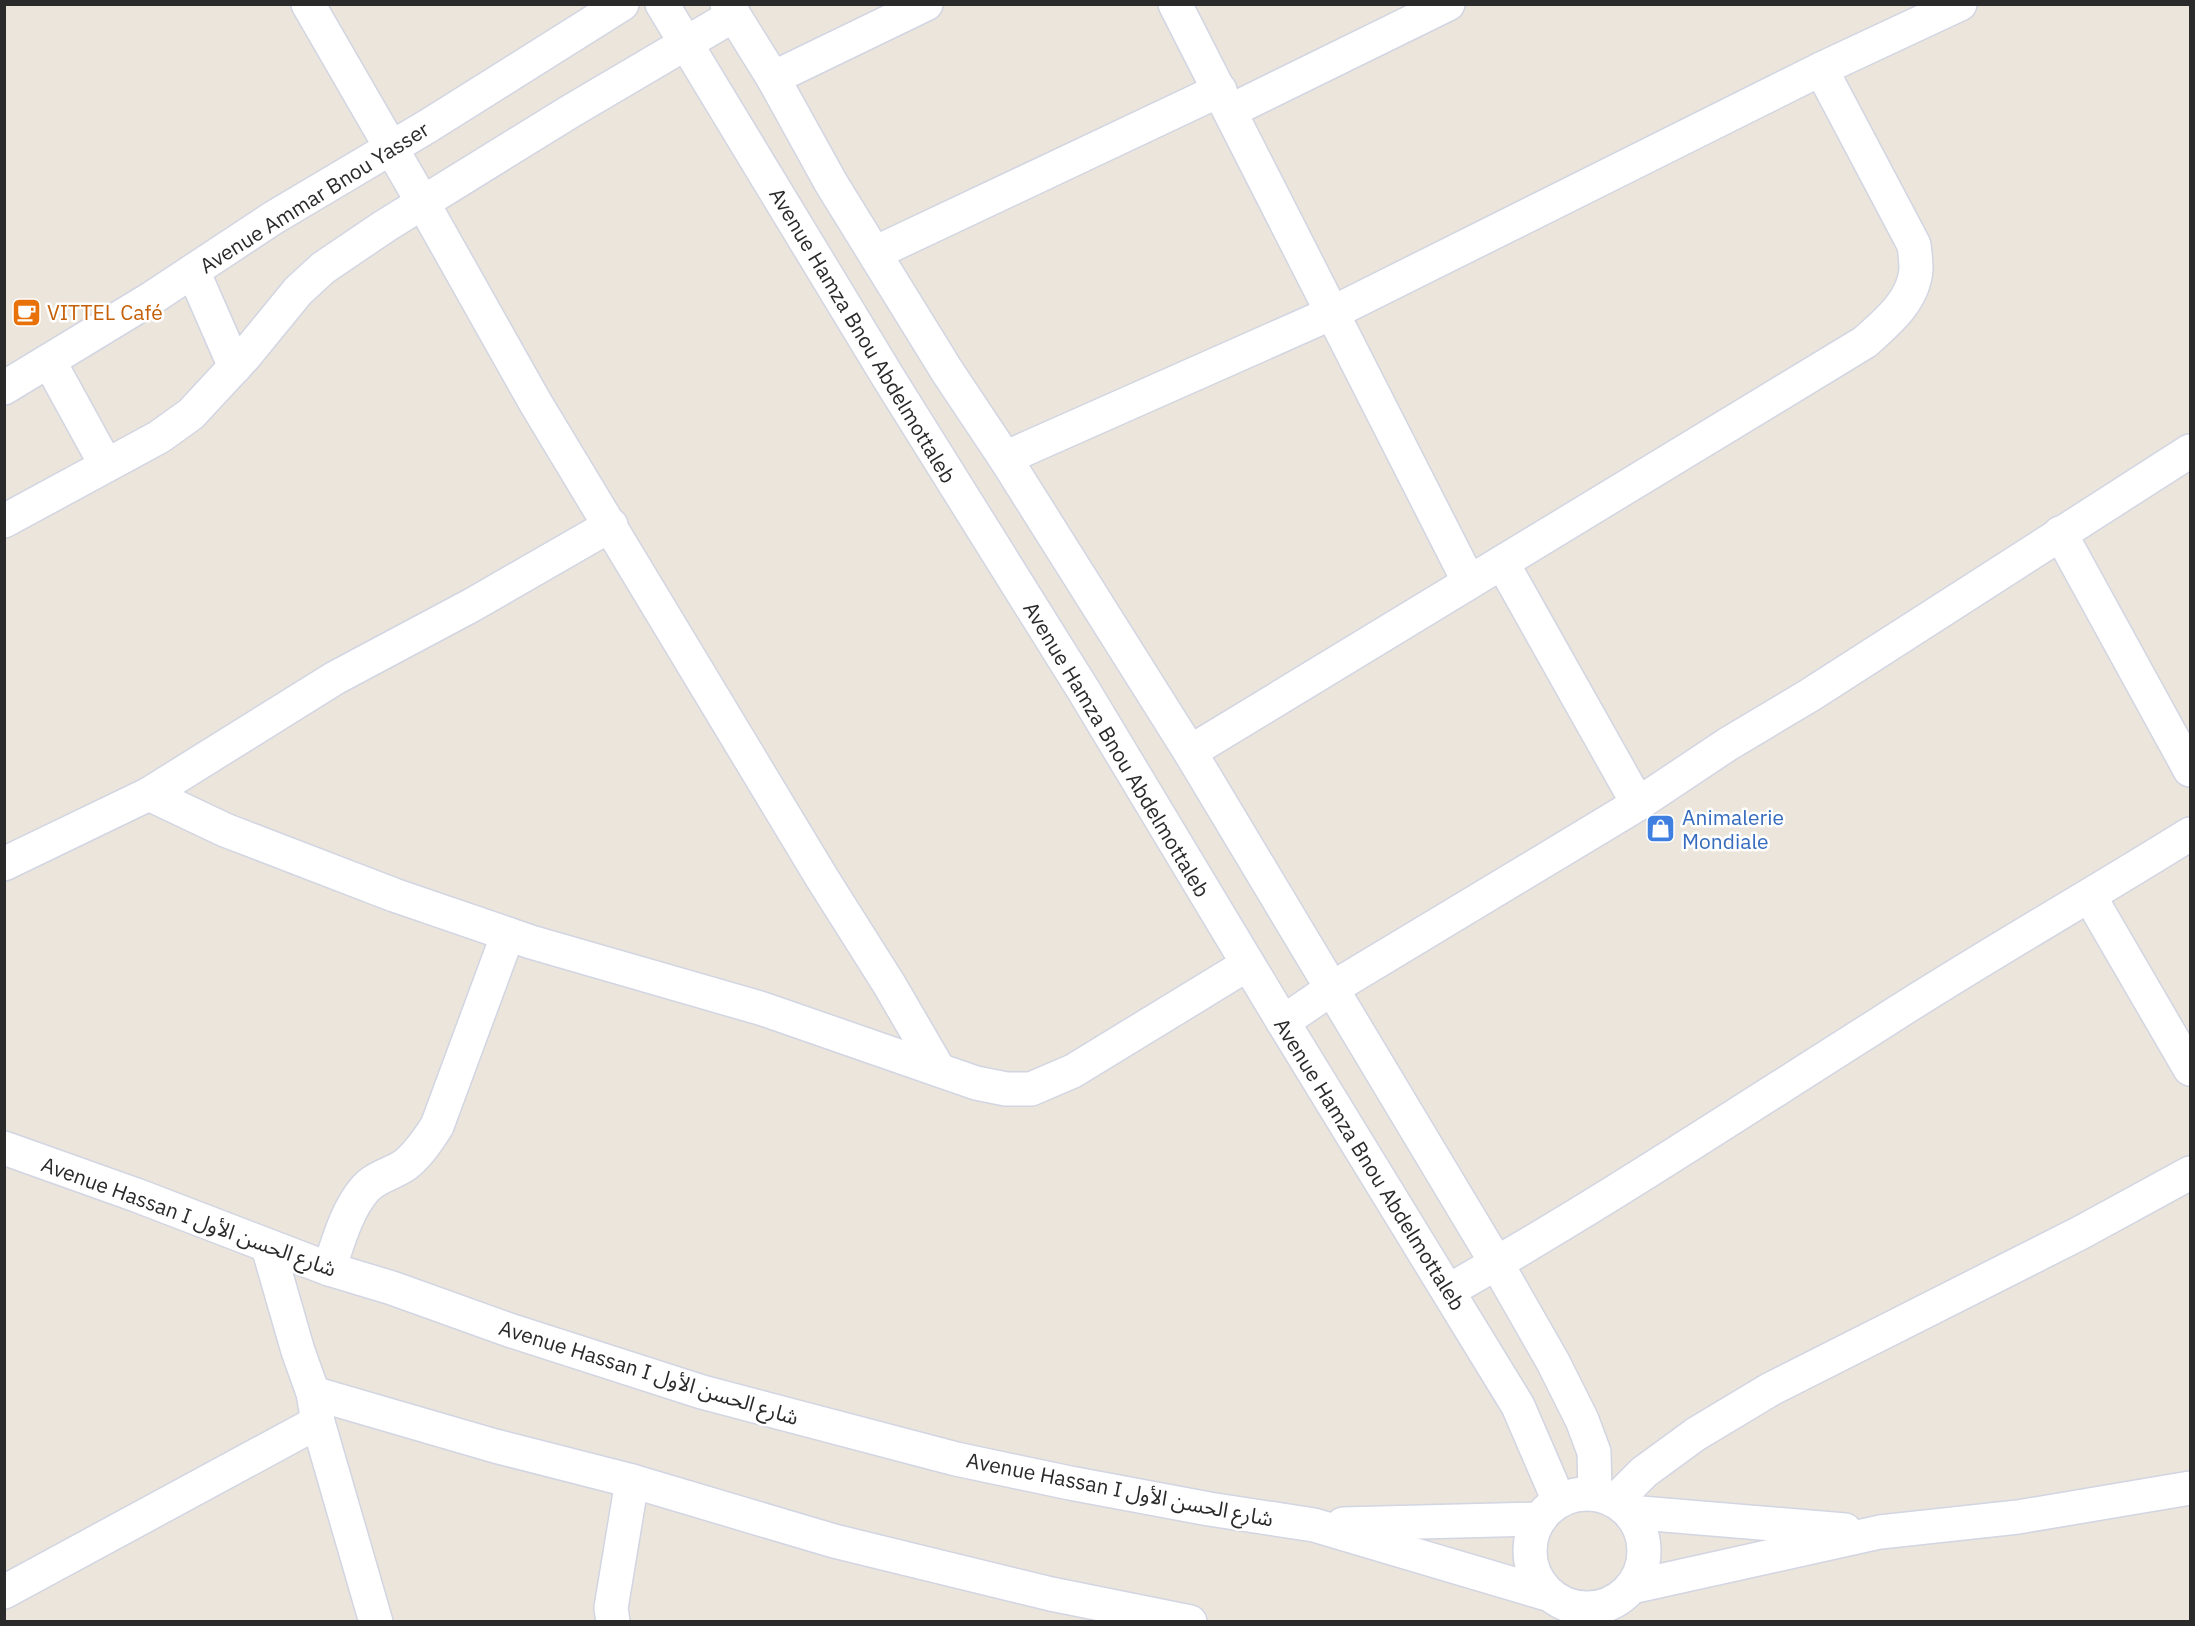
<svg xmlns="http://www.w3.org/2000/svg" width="2195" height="1626" viewBox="0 0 2195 1626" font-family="'IBM Plex Sans','Noto Sans Arabic',sans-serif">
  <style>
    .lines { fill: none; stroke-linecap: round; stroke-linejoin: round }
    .minor-casing { stroke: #d2d5e2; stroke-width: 36 }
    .tertiary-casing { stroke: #d2d5e2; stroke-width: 36 }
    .secondary-casing { stroke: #d2d5e2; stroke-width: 36 }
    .minor { stroke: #fff; stroke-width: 33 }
    .tertiary { stroke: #fff; stroke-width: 33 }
    .secondary { stroke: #fff; stroke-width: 33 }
    .labels { text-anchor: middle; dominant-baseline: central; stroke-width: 5; stroke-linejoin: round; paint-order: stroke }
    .street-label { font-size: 21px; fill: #2a2a2a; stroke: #fff }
    .food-label { font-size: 21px; fill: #c56008; stroke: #fff; text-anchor: start }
    .shop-label { font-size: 21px; fill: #366cbe; stroke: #fff; text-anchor: start }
  </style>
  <rect width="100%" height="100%" fill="#ebe5dc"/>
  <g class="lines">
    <defs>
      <g id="minor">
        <path d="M308,4l115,199 112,199 287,476 67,106 50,86"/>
        <path d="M662,4l226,373 196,314 199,331 235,384 41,95"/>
        <path d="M727,4l46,74 58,105 116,188 58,87 185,294 307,512 56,98 29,58 12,32 1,42"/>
        <path d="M1175,4l294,578"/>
        <path d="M773,78l153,-74"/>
        <path d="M1230,111l218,-107"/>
        <path d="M875,253l345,-163"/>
        <path d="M193,271l42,96"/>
        <path d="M49,361l57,104"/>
        <path d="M4,388l148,-90 121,-80 155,-92 194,-122"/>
        <path d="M1005,458l327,-145 489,-244 139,-65"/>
        <path d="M4,521l155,-84 32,-23 53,-57 54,-66 25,-23 62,-42 186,-115 163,-96"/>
        <path d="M2060,533l130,237"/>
        <path d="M1503,564l135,240"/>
        <path d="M1190,752l675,-410c21,-19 49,-41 51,-73 0,-7 -1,-16 -2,-24l-93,-176"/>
        <path d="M149,794l186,-116 137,-73 139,-80"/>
        <path d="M4,864l145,-70 76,36 169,65 137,47 232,67 213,74 30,6h25l42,-18 175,-107"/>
        <path d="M2090,897l100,172"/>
        <path d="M1283,1022l48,-33 307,-185 90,-60 82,-49 380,-244"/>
        <path d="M268,1247l30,104 15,42 5,29 58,200"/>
        <path d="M329,1269c9,-26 17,-58 36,-80 10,-12 27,-15 40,-24 13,-10 23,-25 32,-39l71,-192"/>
        <path d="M1448,1291c149,-84 292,-179 436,-270 101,-65 205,-124 306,-187"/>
        <path d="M313,1393l182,53 137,35 202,60 217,53 139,28"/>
        <path d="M1615,1501l29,-29 52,-38 75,-45 309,-156 110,-60"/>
        <path d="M4,1592l314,-170"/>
        <path d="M613,1622l-2,-14 21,-127"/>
      </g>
      <path id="tertiary" d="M1595,1609l2,13"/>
      <g id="secondary">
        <path d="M4,1148l132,47 193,74 63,19 117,42 193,62 254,67 114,24 139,26 105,16 233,69"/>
        <circle cx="1587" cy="1551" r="57"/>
        <path d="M1629,1512l216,18"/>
        <path d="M1343,1524l197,-5"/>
        <path d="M1632,1587l248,-55 138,-15 172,-29"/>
      </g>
    </defs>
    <use href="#minor" class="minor-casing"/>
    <use href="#tertiary" class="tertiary-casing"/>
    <use href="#secondary" class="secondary-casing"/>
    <use href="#minor" class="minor"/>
    <use href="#tertiary" class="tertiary"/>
    <use href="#secondary" class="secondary"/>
  </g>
  <defs>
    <symbol id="cafe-square" viewBox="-11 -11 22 22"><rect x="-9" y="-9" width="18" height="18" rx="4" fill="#e8710a" stroke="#fff"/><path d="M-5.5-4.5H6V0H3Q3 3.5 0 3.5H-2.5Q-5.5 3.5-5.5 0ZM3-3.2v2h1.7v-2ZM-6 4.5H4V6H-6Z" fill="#fff"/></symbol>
    <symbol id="shop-square" viewBox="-11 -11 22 22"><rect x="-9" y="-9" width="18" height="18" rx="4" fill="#3f7fe0" stroke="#fff"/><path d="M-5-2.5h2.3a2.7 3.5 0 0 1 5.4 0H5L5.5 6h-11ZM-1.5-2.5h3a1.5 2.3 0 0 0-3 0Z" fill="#fff"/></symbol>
  </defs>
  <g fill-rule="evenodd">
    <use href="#cafe-square" x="10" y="296" width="33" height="33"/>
    <use href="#shop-square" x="1644" y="812" width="33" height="33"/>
  </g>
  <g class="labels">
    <g class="street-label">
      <text transform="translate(314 197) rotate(-32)">Avenue Ammar Bnou Yasser</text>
      <text transform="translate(863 335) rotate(59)">Avenue Hamza Bnou Abdelmottaleb</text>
      <text transform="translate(1117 749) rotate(59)">Avenue Hamza Bnou Abdelmottaleb</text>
      <text transform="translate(1370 1164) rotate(58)">Avenue Hamza Bnou Abdelmottaleb</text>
      <text transform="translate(189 1216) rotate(20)">Avenue Hassan I شارع الحسن الأول</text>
      <text transform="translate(649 1372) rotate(17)">Avenue Hassan I شارع الحسن الأول</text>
      <text transform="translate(1120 1489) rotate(11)">Avenue Hassan I شارع الحسن الأول</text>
    </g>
    <g class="food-label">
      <text x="47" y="312">VITTEL Café</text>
    </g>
    <g class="shop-label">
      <text x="1682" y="817">Animalerie<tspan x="1682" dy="24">Mondiale</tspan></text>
    </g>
  </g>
  <rect width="2195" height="1626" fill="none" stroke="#2a2a2a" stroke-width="12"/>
</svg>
